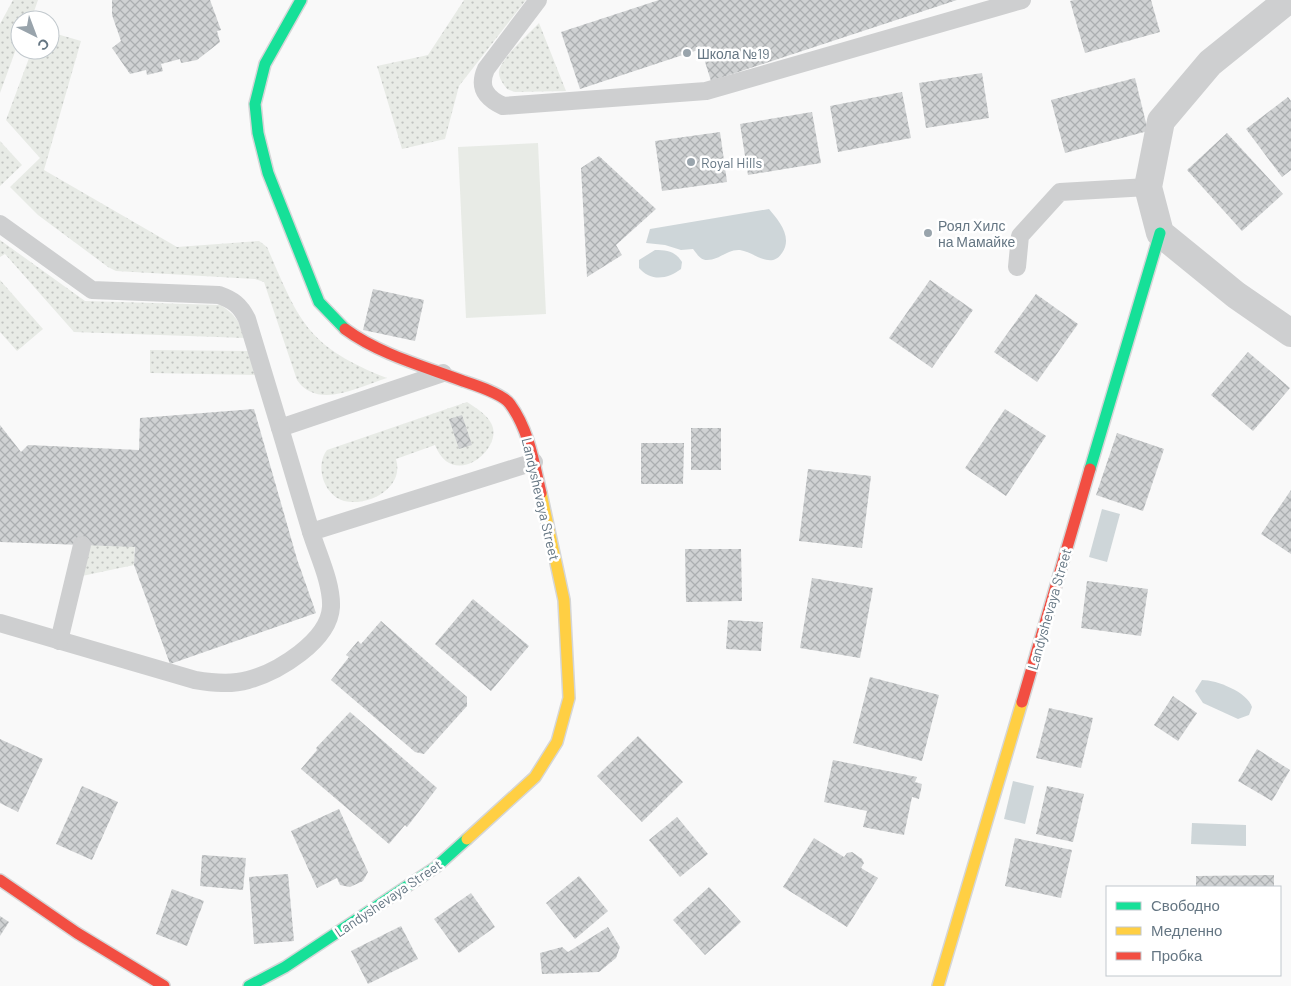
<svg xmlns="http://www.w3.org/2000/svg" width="1291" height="986" viewBox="0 0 1291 986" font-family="Barlow,sans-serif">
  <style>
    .grass { fill: url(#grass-dots) }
    .pitch { fill: #e8ebe6 }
    .water { fill: #ced6d9 }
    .building { fill: url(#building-cross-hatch) }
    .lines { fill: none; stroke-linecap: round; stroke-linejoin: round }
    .fast-casing { stroke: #d5d6d7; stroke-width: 14 }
    .slow-casing { stroke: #d5d6d7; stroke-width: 14 }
    .jam-casing { stroke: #d5d6d7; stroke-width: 14 }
    .lane { stroke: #cecfd0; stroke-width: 18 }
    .street { stroke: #cecfd0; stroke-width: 28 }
    .fast { stroke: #16e098; stroke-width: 11 }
    .slow { stroke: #ffcf43; stroke-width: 11 }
    .jam { stroke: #f24e42; stroke-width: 11 }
    .poi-dot { fill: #99a4ac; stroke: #fff; stroke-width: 2 }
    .labels { text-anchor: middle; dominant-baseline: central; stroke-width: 5; stroke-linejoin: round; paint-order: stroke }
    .poi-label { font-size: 14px; fill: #657683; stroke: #fff; text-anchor: start }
    .street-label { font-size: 14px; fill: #657683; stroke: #fff }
  </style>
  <defs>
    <pattern id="grass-dots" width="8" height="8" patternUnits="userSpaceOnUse" patternTransform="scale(1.25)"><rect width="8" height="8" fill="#e8ebe6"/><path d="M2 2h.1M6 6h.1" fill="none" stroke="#c0c3c0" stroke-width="1.8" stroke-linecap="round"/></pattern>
    <pattern id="building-cross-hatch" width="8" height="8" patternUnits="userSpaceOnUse" patternTransform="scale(1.25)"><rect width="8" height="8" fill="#d0d2d3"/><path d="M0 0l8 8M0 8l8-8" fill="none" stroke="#acafb1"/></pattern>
  </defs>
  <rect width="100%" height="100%" fill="#f9f9f9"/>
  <g class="grass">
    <path d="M13,0h25l-7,20h-11v18l-20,55v-69z"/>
    <path d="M464,0h62l-67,86 -14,53 -43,10 -25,-83 51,-11z"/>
    <path d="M539,23l27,68 -51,1 -8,-3c-4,-5 -9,-12 -8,-18 3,-14 30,-37 40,-48z"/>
    <path d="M50,32l31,9 -37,129 133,77 82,-6 8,6c32,74 40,100 120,131 -28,9 -70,32 -90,2l-33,-98 -9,-3 -139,-8 -8,-4 -70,-52 -28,-28 30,-29 -34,-38 26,-70h18z"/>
    <path d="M0,141l22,24 -22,21z"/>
    <path d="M0,240l85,61 135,4c13,7 22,19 26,33l-172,-6 -69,-78 -5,3z"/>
    <path d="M0,280l43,49 -26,22 -17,-19z"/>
    <path d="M150,350l100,1 9,24 -109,-2z"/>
    <path d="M467,402c9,6 21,13 25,23 11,24 -39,66 -57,20l-39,14c9,29 -28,48 -52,42 -21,-6 -29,-36 -17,-51z"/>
    <path d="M90,537h45l-1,28 -52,11z"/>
  </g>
  <path class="pitch" d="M538,143l8,171 -80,4 -8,-171z"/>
  <g class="water">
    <path d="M769,209c10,12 24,28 13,44 -11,17 -28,-1 -42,-3 -13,-1 -20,10 -33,10 -7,0 -10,-6 -14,-11l-12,1 -16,-5 -19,-2 4,-14z"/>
    <path d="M655,250c12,0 20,1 27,12l-1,7c-13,10 -30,13 -42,-1v-8z"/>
    <path d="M1102,509l18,5 -13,48 -18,-5z"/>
    <path d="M1202,680c15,0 45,12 50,27l-3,8 -11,4 -35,-16 -8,-12z"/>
    <path d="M1013,781l21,5 -9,38 -21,-5z"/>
    <path d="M1192,823l54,2v21l-55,-2z"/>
  </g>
  <g class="building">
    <path d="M112,0h98l11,30 -4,1 3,11 -23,18 -16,3 -1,-4 -19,5 2,7 -16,4 -1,-5 -16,4 -18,-26 9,-7 -9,-26z"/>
    <path d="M659,0h298l-246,81 -10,-32 -121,40 -19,-57z"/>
    <path d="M1074,0h77l9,32 -75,21 -15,-52z"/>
    <path d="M982,73l7,45 -63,10 -7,-45z"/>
    <path d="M1135,78l13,53 -83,22 -14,-53z"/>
    <path d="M902,92l9,46 -73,14 -8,-46z"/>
    <path d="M1288,97l3,4v69l-9,7 -36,-48z"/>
    <path d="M812,112l9,51 -73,12 -8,-51z"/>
    <path d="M720,132l7,50 -65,9 -7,-50z"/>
    <path d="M1227,133l56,61 -41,37 -55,-61z"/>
    <path d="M599,156l57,53 -40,36 6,10 -35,22 -6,-109z"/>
    <path d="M930,280l43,30 -41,58 -43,-30z"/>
    <path d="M373,289l51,11 -9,41 -52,-11z"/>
    <path d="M1036,294l42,30 -41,58 -43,-30z"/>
    <path d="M1248,352l42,36 -37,43 -42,-36z"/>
    <path d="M254,409l43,150 19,54 -146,51 -36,-99 1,-18 -135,-5v-117l21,27 7,-7 111,5 1,-32z"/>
    <path d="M1005,409l41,27 -40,60 -41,-28z"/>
    <path d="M462,415l10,30 -13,4 -10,-30z"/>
    <rect x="691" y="428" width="30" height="42"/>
    <path d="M1117,433l47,16 -21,62 -47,-16z"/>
    <path d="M641,443h43l-1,41h-42z"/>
    <path d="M808,469l63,7 -9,72 -63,-7z"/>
    <path d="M1291,490v64l-30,-20z"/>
    <path d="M685,549h56l1,52 -56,1z"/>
    <path d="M812,578l61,10 -13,70 -60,-10z"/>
    <path d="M1087,581l61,8 -7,47 -60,-8z"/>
    <path d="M473,599l56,47 -38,45 -56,-47z"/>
    <path d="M728,620l35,2 -2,29 -35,-2z"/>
    <path d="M381,621l86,76v9l-43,48 -9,-2 -84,-72 18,-23 -3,-2 12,-14 3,3z"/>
    <path d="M870,677l69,18 -17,66 -69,-18z"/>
    <path d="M1173,696l24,17 -19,28 -24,-16z"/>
    <path d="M1049,708l44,10 -12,50 -45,-10z"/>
    <path d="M350,712l87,76 -30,39 -2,-2 -16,19 -88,-75 16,-19 -1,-2z"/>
    <path d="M638,736l45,46 -41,40 -45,-46z"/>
    <path d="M0,739l43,20 -25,53 -18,-9z"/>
    <path d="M1257,749l33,21 -18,31 -34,-20z"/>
    <path d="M833,760l84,17 -2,5 7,2 -3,15 -7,-2 -8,38 -41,-8 4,-16 -43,-9z"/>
    <path d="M82,786l36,16 -26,58 -36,-16z"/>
    <path d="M1047,786l37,8 -11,48 -37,-8z"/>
    <path d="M339,809l29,63 -5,9 -13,6 -10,-2 -3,-7 -20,10 -26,-57z"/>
    <path d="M677,817l31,37 -28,23 -31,-37z"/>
    <path d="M814,838l30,19 3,-4 5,-1 10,7 2,4 -3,5 17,10 -31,49 -64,-40z"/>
    <path d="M1015,838l57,12 -11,48 -56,-12z"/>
    <path d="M202,855l44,3 -3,32 -43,-4z"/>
    <path d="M288,874l6,67 -40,3 -5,-67z"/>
    <path d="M1274,875v12h-78v-11z"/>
    <path d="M579,876l29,35 -33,28 -29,-36z"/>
    <path d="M709,887l32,35 -36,33 -32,-35z"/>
    <path d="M172,889l32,12 -17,45 -31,-12z"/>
    <path d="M471,893l24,34 -36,26 -25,-34z"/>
    <path d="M0,916l9,6 -9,14z"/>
    <path d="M401,926l17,33 -50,25 -17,-33z"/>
    <path d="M608,927l12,20 -4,11 -17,14 -57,2 -2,-21 22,-6 6,5z"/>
  </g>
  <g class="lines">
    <defs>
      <g id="fast">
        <path d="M301,0l-36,64 -10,40 3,29 10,40 51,129 26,27"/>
        <path d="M1090,469l70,-236"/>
        <path d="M249,986l36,-19 151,-100 31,-28"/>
      </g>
      <g id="slow">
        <path d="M467,839l68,-62 22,-35 12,-44 -5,-98 -23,-107"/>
        <path d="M938,986l84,-284"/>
      </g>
      <g id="jam">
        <path d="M345,329c34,25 78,37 118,52 12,4 40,13 47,23 19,26 24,59 31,89"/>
        <path d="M1022,702l68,-233"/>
        <path d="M0,880l77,53 87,53"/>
      </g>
    </defs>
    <use href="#fast" class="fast-casing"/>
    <use href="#slow" class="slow-casing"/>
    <use href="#jam" class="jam-casing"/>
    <g class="lane">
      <path d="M538,0l-52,69c-8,18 0,29 17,37l203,-15 316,-91"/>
      <path d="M0,224l92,66 127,5c14,5 21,10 28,24l33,109 163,-55"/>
      <path d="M1017,267l3,-31 40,-44 88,-5"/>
      <path d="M280,428l31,104"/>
      <path d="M0,623l195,57c18,3 36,5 53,0 30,-8 81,-39 83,-73 1,-24 -13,-52 -20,-75l223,-70"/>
      <path d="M59,641l23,-96"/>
    </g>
    <path class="street" d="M1288,0l-78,63 -49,58 -13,66 12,46 76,62 55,38"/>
    <use href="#fast" class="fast"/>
    <use href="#slow" class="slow"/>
    <use href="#jam" class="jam"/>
  </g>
  <g class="poi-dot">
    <circle cx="687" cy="53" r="5"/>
    <circle cx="691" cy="162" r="5"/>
    <circle cx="928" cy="233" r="5"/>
  </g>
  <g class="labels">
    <g class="poi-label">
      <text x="697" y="53">Школа №19</text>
      <text x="701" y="162">Royal Hills</text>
      <text x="938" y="225">Роял Хилс<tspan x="938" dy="16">на Мамайке</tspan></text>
    </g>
    <g class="street-label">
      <text transform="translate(541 499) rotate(77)">Landyshevaya Street</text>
      <text transform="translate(1049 609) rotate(-74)">Landyshevaya Street</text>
      <text transform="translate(388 898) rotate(-34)">Landyshevaya Street</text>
    </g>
  </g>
  <rect x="1106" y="886" width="175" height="90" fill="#ffffff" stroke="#c1c8cd"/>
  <rect x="1116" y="902" width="25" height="8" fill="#16e098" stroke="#c1c8cd"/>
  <text x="1151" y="911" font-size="15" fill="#657683">Свободно</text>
  <rect x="1116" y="927" width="25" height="8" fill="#ffcf43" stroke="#c1c8cd"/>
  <text x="1151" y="936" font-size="15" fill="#657683">Медленно</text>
  <rect x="1116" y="952" width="25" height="8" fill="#f24e42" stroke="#c1c8cd"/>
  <text x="1151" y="961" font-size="15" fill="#657683">Пробка</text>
  <g transform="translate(35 35) rotate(138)"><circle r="24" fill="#ffffff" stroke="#c1c8cd"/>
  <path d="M0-4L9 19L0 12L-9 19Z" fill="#99a4ac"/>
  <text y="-8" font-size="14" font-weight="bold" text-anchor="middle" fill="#657683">С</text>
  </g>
</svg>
